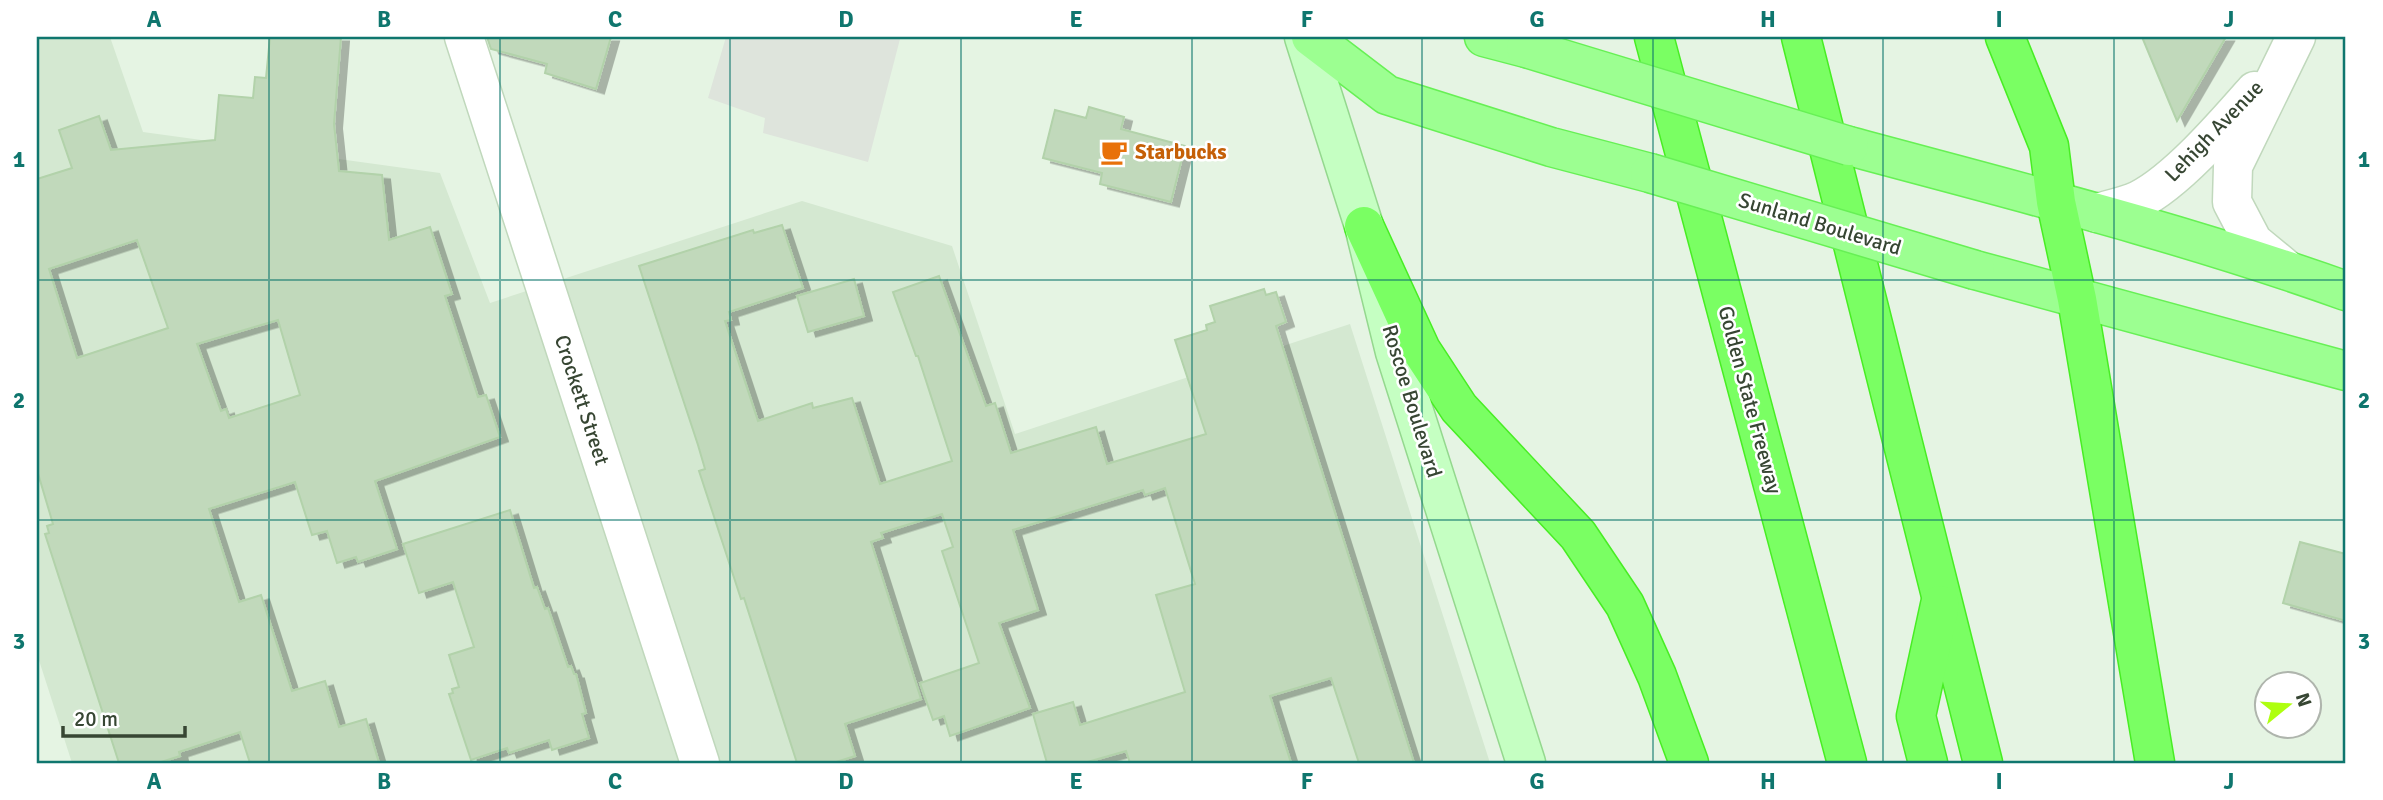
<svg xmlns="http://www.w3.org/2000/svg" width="2383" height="800" viewBox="0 0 2383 800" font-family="Signika,sans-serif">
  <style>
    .residential { fill: #d4e8d1 }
    .parking { fill: #dee4dc }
    .building { fill: #c1d9bb; stroke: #b2d2aa; stroke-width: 2; fill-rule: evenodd; filter: url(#shadow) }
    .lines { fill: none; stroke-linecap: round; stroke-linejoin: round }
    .minor-casing { stroke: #c0d8bc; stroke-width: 41 }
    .secondary-casing { stroke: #94d88e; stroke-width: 41 }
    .primary-casing { stroke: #67f055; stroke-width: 41 }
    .motorway-casing { stroke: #48ed24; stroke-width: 41 }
    .minor { stroke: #fff; stroke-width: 38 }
    .secondary { stroke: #c5ffc2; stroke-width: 38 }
    .primary { stroke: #9cff91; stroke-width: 38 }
    .motorway { stroke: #7aff63; stroke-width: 38 }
    .primary-bridge-casing { stroke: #67f055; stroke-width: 41; stroke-linecap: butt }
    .primary-bridge { stroke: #9cff91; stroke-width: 38 }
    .grid { fill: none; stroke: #0f766e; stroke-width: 2; stroke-opacity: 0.55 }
    .labels { text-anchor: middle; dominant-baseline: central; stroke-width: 5; stroke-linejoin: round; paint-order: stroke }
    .street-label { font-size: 21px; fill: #374633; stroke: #fff }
    .food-label { font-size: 21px; font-weight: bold; fill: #c56008; stroke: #fff; text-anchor: start }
    .neatline { fill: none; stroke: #0f766e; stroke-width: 2.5 }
    .grid-label { font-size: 23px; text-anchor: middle; font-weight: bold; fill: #0f766e }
  </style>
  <defs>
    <filter id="shadow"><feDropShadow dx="8" dy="4.5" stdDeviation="0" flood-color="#0004"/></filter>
  </defs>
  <rect width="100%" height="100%" fill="#e5f4e3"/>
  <path class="residential" d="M37,37h73l33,95 297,41 50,130 312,-102 150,45 63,188 335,-110 140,439h-1418l-35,-109z"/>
  <path class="parking" d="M726,37h164l10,2 -32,123 -105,-29 2,-15 -57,-20z"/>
  <g class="building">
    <path d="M270,37h71l-7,87 5,47 43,4 7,65 41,-13 22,67 -7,2 33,101 8,-2 14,42 -125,44 22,68 -39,13 -2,-5 -19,6 -10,-32 -15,4 -17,-53 -86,27 30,93 22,-7 31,96 33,-10 14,46 27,-8 13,44h-129l-10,-31 -61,20 1,4 -22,7h-39l-74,-229 4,-1 -2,-7 6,-2 -16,-54v-291l35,-11 -13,-38 40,-14 12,34 104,-10 4,-45 34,3 2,-21 11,1zM137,240l31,88 -91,30 -28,-89zM278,320l22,75 -71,23 -3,-9 -5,2 -24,-67z"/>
    <path d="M487,37h124l-15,52 -51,-16 2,-9 -56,-15z"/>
    <path d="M2142,37h84l-49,84z"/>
    <path d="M1089,107l35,10 -3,12 64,17 -14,56 -71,-18 2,-11 -59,-15 12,-48 31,8z"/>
    <path d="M782,225l21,63 -74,24 2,8 -6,1 33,100 54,-18 1,5 39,-10 28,86 72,-23 -34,-105h-2l-23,-64 46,-16 47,130 9,-3 16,50 85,-26 11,37 99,-30 -31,-94 32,-10 -1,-5 9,-3 -5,-16 54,-17 2,6 10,-3 10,30 -10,4 138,437h-55l-28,-85 -61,18 21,67h-161l-4,-12 -42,12h-37l-14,-49 40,-12 7,23 105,-33 -29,-97 39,-11 -30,-96 -20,7 -2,-5 -130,40 25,80 -39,13 31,85 -80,28 -6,-20 -11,4 -13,-37 59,-20 -37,-112 11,-4 -11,-33 -61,19 2,5 -12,4 50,157 -76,25 10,32 -22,7h-36l-53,-165 -3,1 -18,-55 -24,-73 6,-2 -7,-24 -59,-179 114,-36 1,3z"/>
    <path d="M854,279l10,37 -56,16 -11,-36z"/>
    <path d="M510,510l24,78 3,-1 8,22 3,-1 20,59 3,-1 3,8h2l10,39 -4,1 7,24 -37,12 -3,-10 -40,13 -2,-5 -36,12 -22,-66 4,-1 -1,-4 7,-2 -10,-32 25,-8 -21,-65 -34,11 -16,-49z"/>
    <path d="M2300,542l46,12v67l-63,-18z"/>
  </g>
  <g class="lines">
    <defs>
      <g id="minor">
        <path d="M464,37l236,726"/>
        <path d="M2097,213c14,-4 29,-7 42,-13 38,-19 87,-76 116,-109"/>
        <path d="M2287,270l-34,-28 -21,-40 1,-36 63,-129"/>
      </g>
      <path id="secondary" d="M1304,37l60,189 31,126 131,411"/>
      <g id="primary">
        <path d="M1311,37l76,58 164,52 99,26"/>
        <path d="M1484,37l42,11"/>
        <path d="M1849,146c167,45 335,87 497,145"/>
        <path d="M1975,270l371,101"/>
      </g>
      <g id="motorway">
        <path d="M1654,37l193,726"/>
        <path d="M1801,37l182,726"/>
        <path d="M2005,37l44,109 7,56 21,97 78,464"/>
        <path d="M1364,226l57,124 38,58 119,127 47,70 32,71 32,87"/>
        <path d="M1928,763l-12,-47 24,-111"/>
      </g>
    </defs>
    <use href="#minor" class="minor-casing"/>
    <use href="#secondary" class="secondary-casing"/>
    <use href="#primary" class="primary-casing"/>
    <use href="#motorway" class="motorway-casing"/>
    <use href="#minor" class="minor"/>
    <use href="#secondary" class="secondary"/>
    <use href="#primary" class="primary"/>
    <use href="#motorway" class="motorway"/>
    <defs>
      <g id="primary-bridge">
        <path d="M1526,48l323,98"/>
        <path d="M1650,173l325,97"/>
      </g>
    </defs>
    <use href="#primary-bridge" class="primary-bridge-casing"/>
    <use href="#primary-bridge" class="primary-bridge"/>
  </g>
  <path class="grid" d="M269,37v726M500,37v726M730,37v726M961,37v726M1192,37v726M1422,37v726M1653,37v726M1883,37v726M2114,37v726M37,280h2309M37,520h2309"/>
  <defs>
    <symbol id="cafe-bare" viewBox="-9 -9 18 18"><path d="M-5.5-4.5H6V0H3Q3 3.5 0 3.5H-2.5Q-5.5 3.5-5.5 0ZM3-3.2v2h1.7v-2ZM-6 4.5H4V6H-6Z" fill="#e8710a" stroke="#fff" stroke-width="2.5" paint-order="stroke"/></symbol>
  </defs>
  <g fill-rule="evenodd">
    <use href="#cafe-bare" x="1095" y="133" width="38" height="38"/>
  </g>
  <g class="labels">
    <g class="street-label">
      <text transform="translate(2214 131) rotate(-46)">Lehigh Avenue</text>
      <text transform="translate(1820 224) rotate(17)">Sunland Boulevard</text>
      <text transform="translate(582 400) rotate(72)">Crockett Street</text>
      <text transform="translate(1750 400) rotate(75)">Golden State Freeway</text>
      <text transform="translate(1412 401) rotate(73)">Roscoe Boulevard</text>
    </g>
    <g class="food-label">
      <text x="1135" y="152">Starbucks</text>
    </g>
  </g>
  <rect width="2383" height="800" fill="none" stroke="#ffffff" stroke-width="77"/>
  <g transform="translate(2288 705) rotate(72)"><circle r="33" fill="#ffffff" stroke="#afb5ad" stroke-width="2"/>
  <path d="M0-5L12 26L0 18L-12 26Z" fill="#aeff0f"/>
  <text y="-10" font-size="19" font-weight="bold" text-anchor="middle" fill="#374633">N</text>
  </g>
  <path d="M63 726v10h122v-10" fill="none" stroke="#374633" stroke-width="3.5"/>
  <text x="74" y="726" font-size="21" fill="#374633" stroke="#ffffff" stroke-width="5" paint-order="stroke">20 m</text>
  <rect x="38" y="38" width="2306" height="724" class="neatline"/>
  <g class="grid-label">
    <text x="154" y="27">A</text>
    <text x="384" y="27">B</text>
    <text x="615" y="27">C</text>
    <text x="846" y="27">D</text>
    <text x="1076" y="27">E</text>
    <text x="1307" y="27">F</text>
    <text x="1537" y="27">G</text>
    <text x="1768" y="27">H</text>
    <text x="1999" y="27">I</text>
    <text x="2229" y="27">J</text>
    <text x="19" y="167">1</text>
    <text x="2364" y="167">1</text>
    <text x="19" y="408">2</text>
    <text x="2364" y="408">2</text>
    <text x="19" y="649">3</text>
    <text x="2364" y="649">3</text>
    <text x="154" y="789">A</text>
    <text x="384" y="789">B</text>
    <text x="615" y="789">C</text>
    <text x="846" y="789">D</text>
    <text x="1076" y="789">E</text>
    <text x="1307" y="789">F</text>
    <text x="1537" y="789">G</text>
    <text x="1768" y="789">H</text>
    <text x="1999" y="789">I</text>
    <text x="2229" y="789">J</text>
  </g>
</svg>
